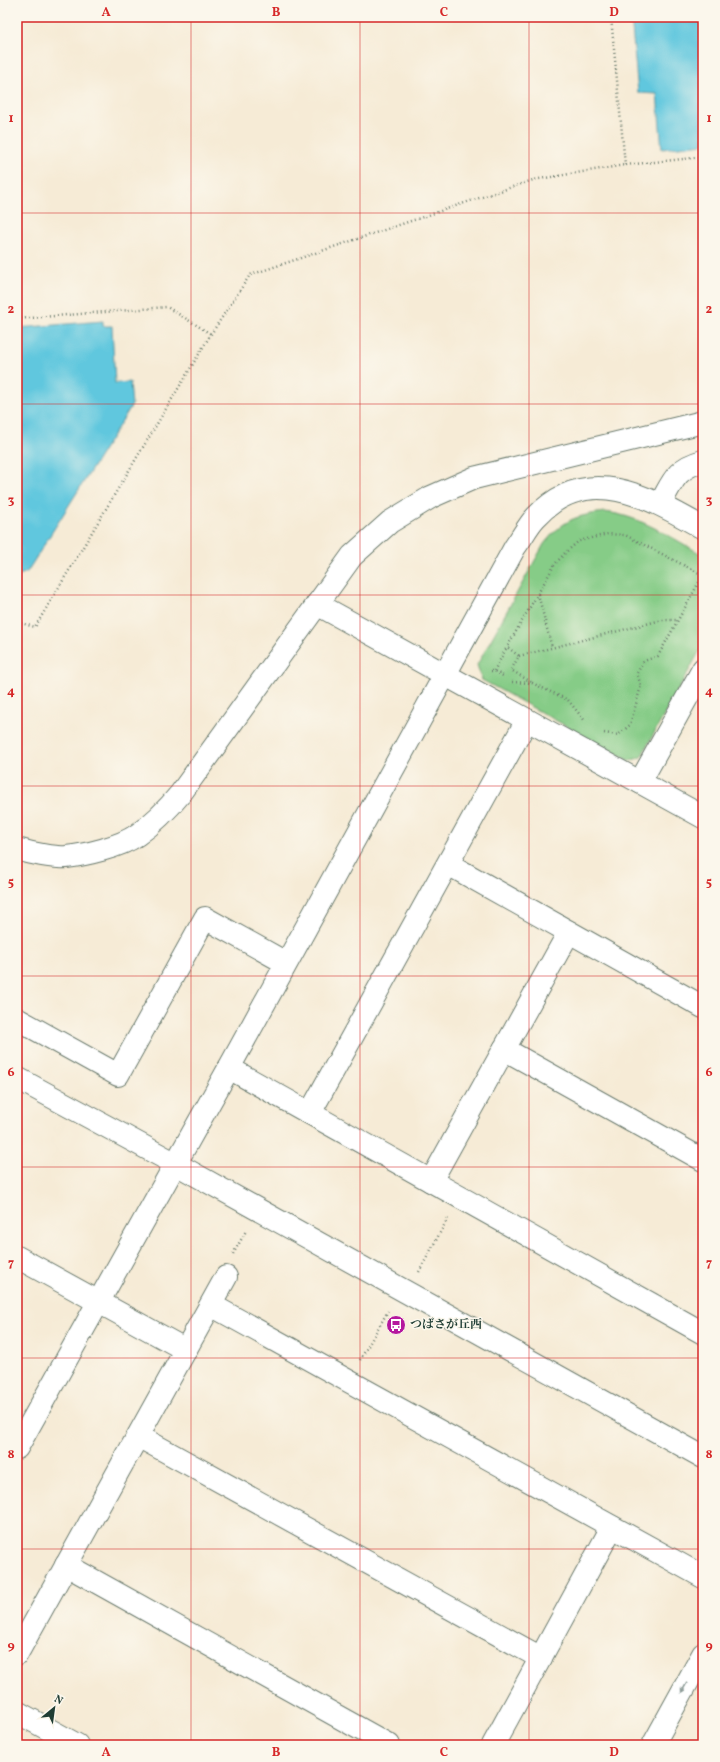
<svg xmlns="http://www.w3.org/2000/svg" width="720" height="1762" viewBox="0 0 720 1762" font-family="Vollkorn,'Noto Serif JP',serif">
  <style>
    .green { fill: #86cc87; stroke: #52845e }
    .water { fill: #61c7de; stroke: #408289 }
    .lines { fill: none; stroke-linecap: round; stroke-linejoin: round }
    .minor-casing { stroke: #6a7a6d; stroke-width: 24 }
    .path { stroke: #6a7a6d; stroke-width: 2.5; stroke-dasharray: 1 3; stroke-linecap: butt }
    .minor { stroke: #fff; stroke-width: 22 }
    .oneway { fill: #8f9e9a }
    .grid { fill: none; stroke: #d62828; stroke-width: 1; stroke-opacity: 0.55 }
    .labels { text-anchor: middle; dominant-baseline: central; stroke-width: 3; stroke-linejoin: round; paint-order: stroke }
    .poi-label { font-size: 12px; font-weight: bold; fill: #1f3d34; stroke: #fbf7ec; text-anchor: start }
    .neatline { fill: none; stroke: #d62828; stroke-width: 1.5 }
    .grid-label { font-size: 13px; text-anchor: middle; font-weight: bold; fill: #d62828 }
  </style>
  <rect width="100%" height="100%" fill="#fbf7ec"/>
  <filter id="ink" filterUnits="userSpaceOnUse"><feTurbulence type="fractalNoise" baseFrequency=".025" numOctaves="2"/><feDisplacementMap in="SourceGraphic" scale="8" xChannelSelector="R" yChannelSelector="G"/><feConvolveMatrix kernelMatrix="1 2 1 2 8 2 1 2 1" color-interpolation-filters="sRGB"/></filter>
  <filter id="wash" filterUnits="userSpaceOnUse"><feTurbulence type="fractalNoise" baseFrequency=".012" numOctaves="4" result="noise"/><feDisplacementMap in="SourceGraphic" scale="16" xChannelSelector="R" yChannelSelector="G"/><feGaussianBlur stdDeviation="0.9" result="paint"/><feColorMatrix in="noise" values="0 0 0 0 0 0 0 0 0 0 0 0 0 0 0 0 0 1.4 0 .05"/><feComposite in="paint" operator="in"/></filter>
  <g filter="url(#wash)">
    <rect width="100%" height="100%" fill="#f6ebd6"/>
    <path class="green" d="M605,512c36,4 67,26 98,43v90l-62,112 -11,4 -148,-81 -5,-15 67,-121c20,-25 31,-28 61,-32z"/>
    <g class="water">
      <path d="M631,17h72v127l-41,5 -5,-55 -19,-1z"/>
      <path d="M103,321v5h9l3,57 15,-1 2,23 -105,167 -10,4v-248z"/>
    </g>
  </g>
  <g filter="url(#ink)">
    <g class="lines">
      <defs>
        <g id="minor">
          <path d="M660,504c13,-23 16,-36 43,-43"/>
          <path d="M317,604l386,213"/>
          <path d="M640,782l63,-113"/>
          <path d="M17,849c13,4 36,9 49,8 19,-2 54,-10 71,-22 17,-12 31,-26 44,-42l171,-237 38,-34 41,-25 43,-19 229,-56"/>
          <path d="M448,864l255,143"/>
          <path d="M17,1019l101,56 87,-157 81,45"/>
          <path d="M504,1049l199,111"/>
          <path d="M229,1068l474,265"/>
          <path d="M17,1078l159,86 527,293"/>
          <path d="M310,1113l217,-393"/>
          <path d="M431,1181l138,-249"/>
          <path d="M17,1257l169,93"/>
          <path d="M211,1305l492,272"/>
          <path d="M138,1436l403,222"/>
          <path d="M17,1448l212,-380 286,-521c7,-9 13,-22 21,-30 52,-56 114,-19 167,11"/>
          <path d="M66,1565l323,180"/>
          <path d="M17,1654l209,-377"/>
          <path d="M17,1712l60,33"/>
          <path d="M493,1745l119,-218"/>
          <path d="M653,1745l50,-91"/>
        </g>
      </defs>
      <use href="#minor" class="minor-casing"/>
      <g class="path">
        <path d="M611,17l14,148"/>
        <path d="M17,319l150,-12 44,27"/>
        <path d="M538,594l14,54"/>
        <path d="M17,622l18,5 176,-293 39,-59 283,-95 92,-15 78,-8"/>
        <path d="M519,656l143,-36h16"/>
        <path d="M491,671h3l11,6"/>
        <path d="M494,671l13,-24"/>
        <path d="M512,682l20,1 36,17 17,21"/>
        <path d="M531,682l-20,-12 8,-14 -12,-9 48,-83 11,-12 13,-11 29,-7 17,1 78,40"/>
        <path d="M604,733l14,2 12,-10 11,-39 -4,-13 7,-12 14,-5 45,-81"/>
        <path d="M233,1254l13,-23"/>
        <path d="M419,1272l29,-54"/>
        <path d="M360,1360l28,-49"/>
      </g>
      <use href="#minor" class="minor"/>
    </g>
    <defs><path id="oneway-solid" d="M-6-.8H1V-3.2L6.5 0L1 3.2V.8H-6Z"/></defs>
    <use class="oneway" href="#oneway-solid" transform="translate(684 1688) rotate(119)"/>
  </g>
  <path class="grid" d="M191,17v1728M360,17v1728M529,17v1728M17,213h686M17,404h686M17,595h686M17,786h686M17,976h686M17,1167h686M17,1358h686M17,1549h686"/>
  <defs>
    <symbol id="bus-disc" viewBox="-11 -11 22 22"><circle r="9.5" fill="#b5179e" stroke="#fbf7ec"/><path d="M-5-6H5V4H4V6H2V4H-2V6H-4V4H-5ZM-3.5-4V0h7V-4ZM-3.5 1.2v1.5H-2V1.2ZM2 1.2v1.5H3.5V1.2Z" fill="#fff"/></symbol>
  </defs>
  <g fill-rule="evenodd">
    <use href="#bus-disc" x="385" y="1314" width="22" height="22"/>
  </g>
  <g class="labels">
    <g class="poi-label">
      <text x="410" y="1325">つばさが丘西</text>
    </g>
  </g>
  <rect width="720" height="1762" fill="none" stroke="#fbf7ec" stroke-width="44"/>
  <g transform="translate(54 1708) rotate(29)" stroke="#fbf7ec" stroke-width="3" paint-order="stroke">
  <path d="M0-3L7 15L0 10L-7 15Z" fill="#1f3d34"/>
  <text y="-6" font-size="11" font-weight="bold" text-anchor="middle" fill="#1f3d34">N</text>
  </g>
  <rect x="22" y="22" width="676" height="1718" class="neatline"/>
  <g class="grid-label">
    <text x="106" y="16">A</text>
    <text x="276" y="16">B</text>
    <text x="444" y="16">C</text>
    <text x="614" y="16">D</text>
    <text x="11" y="122">1</text>
    <text x="709" y="122">1</text>
    <text x="11" y="313">2</text>
    <text x="709" y="313">2</text>
    <text x="11" y="504">3</text>
    <text x="709" y="504">3</text>
    <text x="11" y="695">4</text>
    <text x="709" y="695">4</text>
    <text x="11" y="886">5</text>
    <text x="709" y="886">5</text>
    <text x="11" y="1076">6</text>
    <text x="709" y="1076">6</text>
    <text x="11" y="1267">7</text>
    <text x="709" y="1267">7</text>
    <text x="11" y="1458">8</text>
    <text x="709" y="1458">8</text>
    <text x="11" y="1649">9</text>
    <text x="709" y="1649">9</text>
    <text x="106" y="1756">A</text>
    <text x="276" y="1756">B</text>
    <text x="444" y="1756">C</text>
    <text x="614" y="1756">D</text>
  </g>
</svg>
